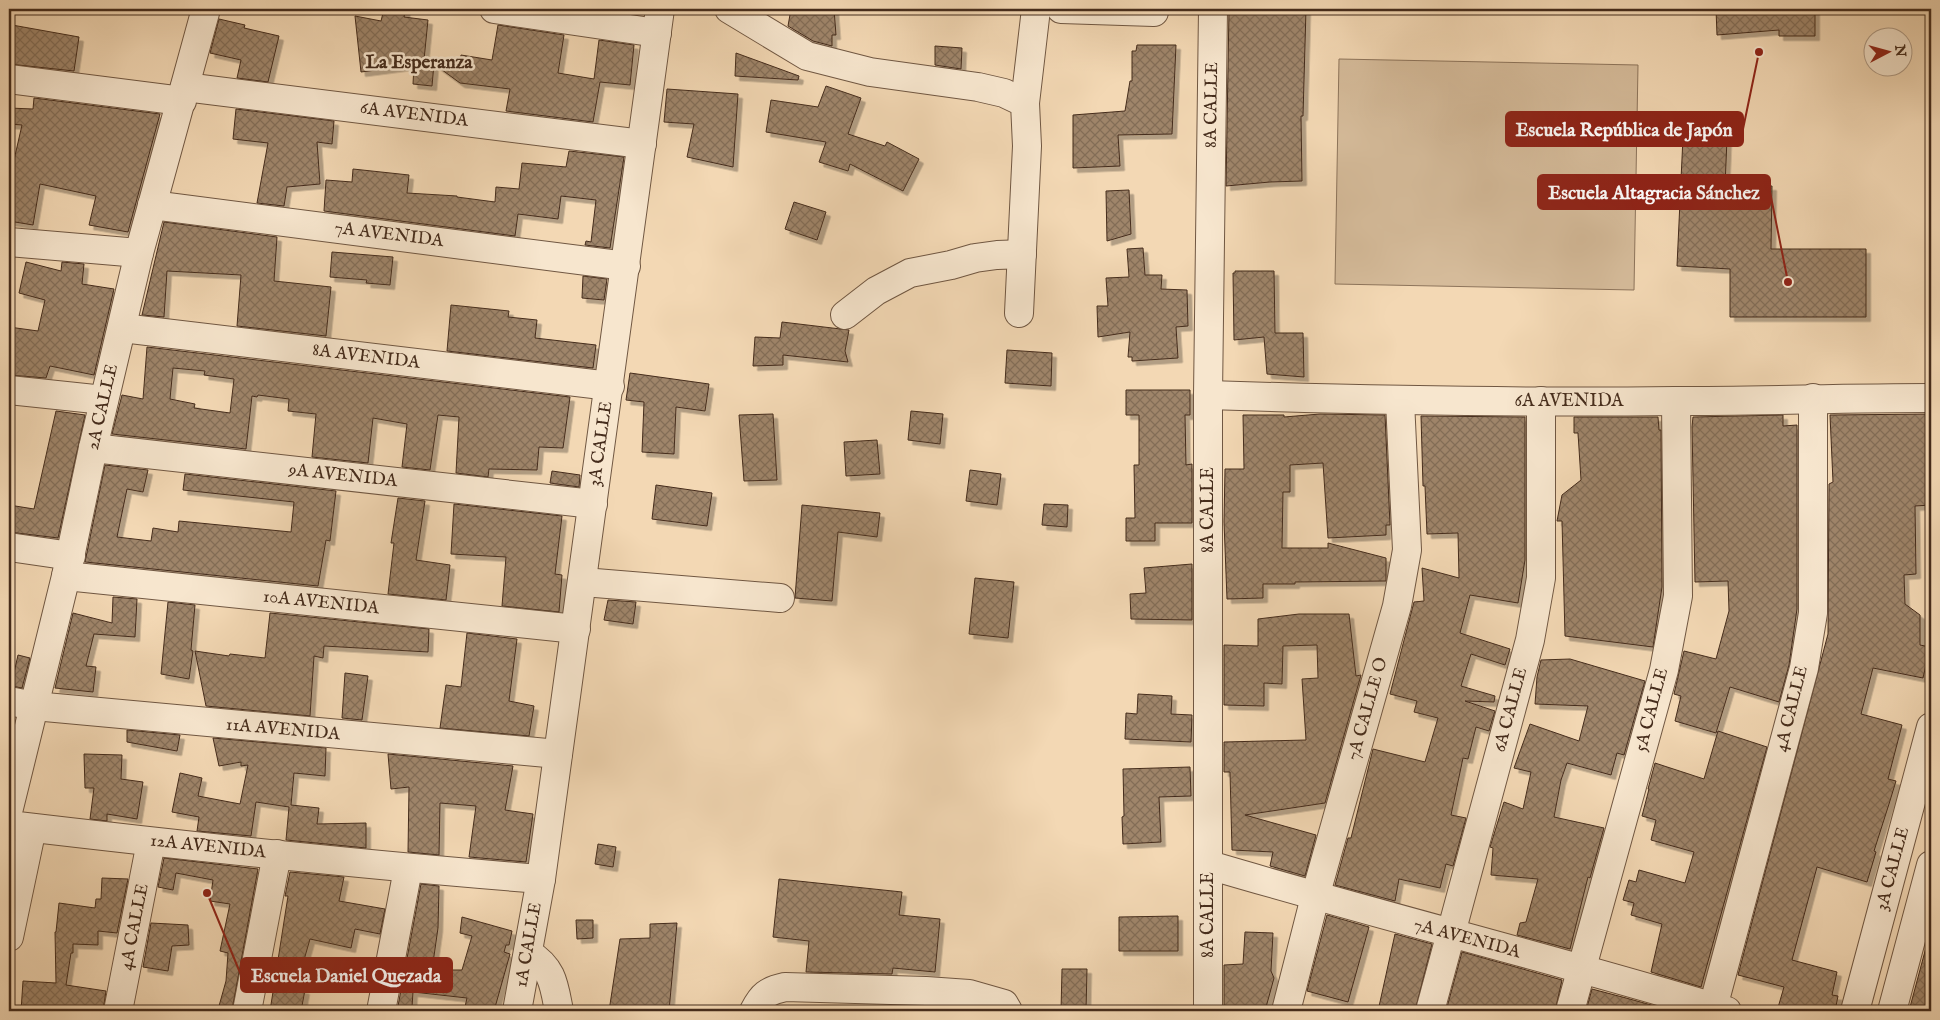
<svg xmlns="http://www.w3.org/2000/svg" width="1940" height="1020" viewBox="0 0 1940 1020" font-family="'IM FELL English',serif">
  <style>
    .pitch { fill: #d5bb9a; stroke: #8d745b }
    .building { fill: url(#building-cross-hatch); stroke: #452c1c; fill-rule: evenodd; filter: url(#shadow) }
    .lines { fill: none; stroke-linecap: round; stroke-linejoin: round }
    .minor-casing { stroke: #705742; stroke-width: 30 }
    .minor { stroke: #f7e6ce; stroke-width: 28 }
    .labels { text-anchor: middle; dominant-baseline: central; stroke-width: 5; stroke-linejoin: round; paint-order: stroke }
    .street-label { font-size: 18px; fill: #452c1c; stroke: #f7e6ce }
    .neighbourhood-label { font-size: 19px; font-weight: bold; fill: #452c1c; stroke: #f7e6ce }
    .leader { fill: none; stroke: #8f2418; stroke-width: 2 }
    .callout-dot { fill: #8f2418; stroke: #f7e6ce; stroke-width: 2 }
    .callout { fill: #8f2418; stroke: #8f2418; stroke-width: 2 }
    .callout-label { font-size: 19px; text-anchor: middle; font-weight: bold; fill: #fff }
  </style>
  <defs>
    <pattern id="building-cross-hatch" width="8" height="8" patternUnits="userSpaceOnUse" patternTransform="scale(1.25)"><rect width="8" height="8" fill="#9f856b"/><path d="M0 0l8 8M0 8l8-8" fill="none" stroke="#836d57"/></pattern>
    <filter id="shadow"><feDropShadow dx="4.5" dy="4.5" stdDeviation="0" flood-color="#0004"/></filter>
  </defs>
  <rect width="100%" height="100%" fill="#f3d8b4"/>
  <filter id="stains"><feTurbulence type="fractalNoise" baseFrequency=".004" numOctaves="4"/><feColorMatrix values="0 0 0 0 .2 0 0 0 0 .09 0 0 0 0 .02 0 0 0 .5 -.17"/></filter>
  <radialGradient id="worn" r=".72"><stop offset=".6" stop-color="#630" stop-opacity="0"/><stop offset="1" stop-color="#630" stop-opacity=".3"/></radialGradient>
  <path class="pitch" d="M1339,59l299,6 -4,225 -299,-6z"/>
  <g class="building">
    <path d="M384,9h22l-2,8 24,3 -4,40 36,3 1,-8 31,5 6,-35 66,10 -6,38 36,6 5,-39 35,5 -4,40 -30,-3 -7,40 -87,-11 4,-22 -50,-6 -26,-19 -2,22 -19,-2 1,-19 -53,7 -6,-56 26,5z"/>
    <path d="M791,9h43l2,26h-4v11l-19,-5 -25,-15z"/>
    <path d="M1229,9h77l-3,107h-2l1,65 -32,1 -44,4z"/>
    <path d="M1716,9h99v27h-36v-6l-62,5z"/>
    <path d="M219,19l26,6 -1,3 35,8 -11,46 -31,-4 4,-18 -31,-7z"/>
    <path d="M12,25l67,12 -5,34 -65,-7v-26z"/>
    <path d="M1137,45h39l-4,89 -54,1 2,31 -47,2v-53l52,-4 5,-30h2v-30h4z"/>
    <path d="M935,46l27,2 -1,21 -26,-4z"/>
    <path d="M736,53l63,23 -1,4 -63,-4z"/>
    <path d="M826,86l35,12 -13,36 37,12 2,-4 32,17 -16,32 -53,-27 -2,7 -29,-9 7,-20 -60,-10 5,-32 47,7z"/>
    <path d="M667,89l71,5 -5,73 -46,-10 7,-33 -30,-2z"/>
    <path d="M34,98l126,16 -32,118 -39,-7 7,-29 -56,-12 -7,41 -24,-4v-39l13,-57 -13,-1v-16l24,1z"/>
    <path d="M236,109l98,12 -2,23 -15,-2 3,42 -33,3 -3,19 -27,-3 11,-60 -35,-4z"/>
    <path d="M1683,137l44,2 -2,47h47l-1,63h95v68h-136v-48l-53,-3z"/>
    <path d="M569,151l55,6 -14,91 -25,-3 1,-4 5,1 5,-42 -35,-4 -3,23 -40,-5 -3,22 -191,-25 2,-31 26,2 1,-13 56,6 -2,18 50,3v1l38,5 1,-15 23,2 3,-26 44,4z"/>
    <path d="M1129,190l2,44 -24,7 -1,-50z"/>
    <path d="M794,202l32,10 -9,28 -32,-11z"/>
    <path d="M164,222l113,15 -3,44 57,6 -5,49 -89,-10 4,-51 -74,-4 -3,46 -22,-2z"/>
    <path d="M1143,248l2,27h17l-1,14 26,1 1,36 -12,1 2,31 -46,3v-4h-4l2,-25 -32,5 -1,-31h11l-2,-28 23,-1 -2,-28z"/>
    <path d="M332,252l61,5 -3,28 -24,-2 1,-3 -37,-3z"/>
    <path d="M26,262l35,9 1,-9 22,2 -2,20 32,5 -20,86 -44,-9 -4,12 -37,-3v-48l29,4 7,-31 -26,-7z"/>
    <path d="M1235,271h39l1,62h28l1,44 -37,-3 -3,-37 -30,3 -1,-67h2z"/>
    <path d="M583,276l24,3 -3,21 -22,-2z"/>
    <path d="M451,305l58,6 -1,6 29,3 -2,18 61,7 -3,23 -146,-17z"/>
    <path d="M782,322l67,8 -4,21 3,11 -65,-7v10l-30,1 2,-29 25,1z"/>
    <path d="M147,347l423,50 -7,51 -24,-1 -2,23 -48,-1 -1,8 -32,-4 3,-56 -21,-2 -8,55 -28,-3 5,-43 -34,-6 -5,45 -56,-6 4,-43 -28,-3 1,-12 -31,-4 -1,2 -5,-1 -6,53 -134,-15 10,-39 21,4zM173,368l32,3 -1,4 30,4 -4,34 -36,-5 1,-4 -25,-5z"/>
    <path d="M1007,350l45,3 -1,33 -46,-3z"/>
    <path d="M630,373l79,11 -4,27 -29,-4 -2,47 -32,-2 2,-50 -18,-2z"/>
    <path d="M1126,390h64v25h-5l1,50 6,-1v59h-37v18h-29v-23h9l-1,-53h5v-50h-13z"/>
    <path d="M56,411l29,4 -27,123 -49,-6v-27l25,4z"/>
    <path d="M911,411l32,3 -3,30 -32,-4z"/>
    <path d="M773,414l4,66 -33,1 -5,-66z"/>
    <path d="M1320,414l65,1 5,110h-4v10l-58,3 -5,-75 -33,2v27h-7l-1,56h46v-5l58,15v23l-91,1v2h-32v14l-36,1 -3,-77 1,-53h19l-1,-54h41v2z"/>
    <path d="M1931,414v42h-3l3,49 -16,1 1,68 -12,1 1,29 15,11v30l10,2 -7,31 -50,-10 -12,46 41,11 -14,54 8,2 -7,23 -15,47 2,1 -9,30 -50,-15 -25,93 45,12 -5,23 6,1 -3,15h-58l7,-24 -46,-12 90,-341 1,-150 4,-2 -3,-67z"/>
    <path d="M1783,415v11l14,-1v184l-8,56 -10,37 -49,-15 -14,46 -41,-12 6,-25 -7,-2 10,-43 32,8 13,-48 -1,-30 -33,1 -3,-155 1,-10z"/>
    <path d="M1421,416l104,1v143l-7,43 -48,-8 -10,38 50,16 -5,16 -34,-11 -10,32 34,10 -1,6 -29,-1 30,10 -6,20 -13,-4 -8,32 -5,-1 -12,57 15,3 -13,48 -7,-2 -6,24 -41,-9 -4,22 -60,-16 13,-47h3l22,-89 52,13 13,-44 -24,-6 3,-11 -27,-7 24,-92 10,-1 -2,-33 37,10 -1,-45 -31,1 -2,-48h-2z"/>
    <path d="M1574,417h84l1,13h2l1,157 -9,60 -88,-11 -3,-115h-5l5,-26 19,-15 -3,-47h-4z"/>
    <path d="M877,440l3,34 -34,2 -2,-34z"/>
    <path d="M105,465l43,5 -5,22 -16,-3 -10,48 34,4 2,-13 25,4 1,-11 112,11 3,-30 -111,-12 2,-16 151,17 -6,50 -4,-1 -8,46 -233,-24z"/>
    <path d="M970,470l31,4 -4,31 -31,-4z"/>
    <path d="M552,471l28,4 -1,12 -29,-4z"/>
    <path d="M656,485l56,8 -5,33 -55,-7z"/>
    <path d="M398,498l27,3 -9,59 34,5 -4,35 -58,-6 6,-51h-3z"/>
    <path d="M454,504l108,12 -7,58 7,1 -3,37 -57,-6 4,-49 -55,-3z"/>
    <path d="M1044,504l24,1 -1,22 -25,-2z"/>
    <path d="M802,505l78,8 -3,24 -39,-5 -6,69 -37,-3z"/>
    <path d="M1192,564v56l-61,-1 -1,-25 16,-1 -2,-25z"/>
    <path d="M975,578l39,4 -6,56 -39,-4z"/>
    <path d="M113,597l24,2 -2,38 -41,-3 -8,32 10,1 -3,25 -38,-4 18,-75 39,10z"/>
    <path d="M608,600l28,2 -3,22 -29,-4z"/>
    <path d="M168,602l27,3 -4,45 2,1 -4,28 -28,-5z"/>
    <path d="M270,613l159,16 -1,23 -104,-6 -1,12 -9,-2 -4,60 -104,-10 -11,-55 34,5 1,-2 35,4z"/>
    <path d="M1299,614h50l7,62 5,-1 -36,128 -80,12 71,20 -11,41 -35,-10 3,-14 -41,-2 -2,-78h-6v-30l82,-2 -4,-61 16,-1 -1,-33 -34,1 -1,38 -18,-1v23l-40,-1v-60l34,1v-27z"/>
    <path d="M467,633l50,6 -8,62 25,5 -5,30 -89,-8 6,-43 15,2z"/>
    <path d="M18,655l12,3 -8,30 -11,-2z"/>
    <path d="M1570,659l75,22 -21,74 -7,-2 -6,22 -44,-12 -6,17 -7,37 50,11 -14,50 -2,-1 -18,72 -53,-14 3,-12 6,-1 12,-43 -47,-4 2,-27 -3,-1 14,-45 19,7 8,-37 -17,-4 16,-44 49,17 9,-35 -53,-2 2,-27 4,-17z"/>
    <path d="M345,673l23,3 -6,44 -20,-2z"/>
    <path d="M1138,694l34,2 -1,18 21,1 -1,27 -66,-3 1,-26 11,1z"/>
    <path d="M127,730l53,5 -3,16 -50,-9z"/>
    <path d="M1718,731l49,16 -66,240 -50,-15 11,-48 -31,-9 3,-12 -11,-3 6,-20 7,2 3,-12 46,13 9,-31 -43,-12 5,-20 -14,-4 7,-27h-1l7,-26 49,16z"/>
    <path d="M213,738l113,10 -1,28 -31,-3 -3,32 28,3 -2,16 49,-1v25l-80,-8 3,-33 -33,-5 -5,34 -54,-5 2,-14 -27,-5 8,-39 22,5 -4,18 42,8 8,-39 -7,1v-4l-22,4z"/>
    <path d="M84,754l38,1 -1,24 22,3 -6,37 -30,-5v7l-17,-2 4,-31h-9z"/>
    <path d="M388,754l125,12 -8,44 28,4 -7,48 -57,-5 7,-51 -36,-3 -1,52 -31,-3 1,-65 -18,2z"/>
    <path d="M1190,767l1,29 -32,1 2,45 -38,2 -1,-27 2,-1 -1,-47z"/>
    <path d="M598,844l18,3 -3,20 -18,-3z"/>
    <path d="M164,858l94,11 -26,141 -13,-4 7,-25 2,-28 -8,-2 10,-47 -20,-3 3,-21 -37,-7 -3,17 -15,-3z"/>
    <path d="M290,872l54,5 -5,24 46,8 -5,25 -25,-5 -4,19 -41,-9 -14,49 9,2 -4,21h-31l18,-115h-3z"/>
    <path d="M102,878l26,1 -11,54 -19,-2v14l-25,-1v9h-2l-5,32 40,6 -3,20h-82l2,-30 33,2 -1,-51h1l3,-29 36,5 1,-9h5z"/>
    <path d="M779,879l123,13 -3,23 41,4 -5,53 -42,-4 -1,6 -86,-2 3,-31 -36,-4z"/>
    <path d="M421,884l18,2 -1,42 -6,42h30l10,-34 -12,-3 2,-16 50,14 -3,14h-3l-2,7 6,2 -16,57h-30l3,-13 -54,-6 -1,15 -14,-1z"/>
    <path d="M1327,915l42,12 -21,75 -41,-11z"/>
    <path d="M1178,916v35h-59v-34z"/>
    <path d="M576,920h17v18l-16,1z"/>
    <path d="M151,923l37,2 1,20 -17,1 -4,25 -25,-4z"/>
    <path d="M677,923l-8,88h-60l11,-72 30,-1v-14z"/>
    <path d="M1245,932l28,1 -2,38 3,7 -9,33h-41v-46l19,-1z"/>
    <path d="M1395,934l37,10 -17,67h-37z"/>
    <path d="M1928,940h3v71h-22z"/>
    <path d="M1462,952l100,28 -7,31h-78l-19,-5 -2,5h-10z"/>
    <path d="M1062,969h25l-1,42h-25z"/>
    <path d="M1592,989l34,9 47,13h-87z"/>
  </g>
  <g class="lines">
    <defs>
      <g id="minor">
        <path d="M494,9l163,24"/>
        <path d="M729,9l78,47 63,16 108,15 26,6 21,10 2,43 -8,167"/>
        <path d="M1061,9l93,3"/>
        <path d="M9,79l173,22"/>
        <path d="M185,87l457,57"/>
        <path d="M1025,103l11,-94"/>
        <path d="M152,205l474,61"/>
        <path d="M9,242l130,11"/>
        <path d="M845,315l31,-24 34,-18 41,-8 24,-7 22,-3 25,-1"/>
        <path d="M122,328l488,58"/>
        <path d="M9,390l95,10"/>
        <path d="M1208,395c155,5 311,8 467,6 85,0 171,-3 256,-3"/>
        <path d="M93,448l500,56"/>
        <path d="M9,547l62,9"/>
        <path d="M66,576l510,53"/>
        <path d="M583,582l197,16"/>
        <path d="M9,701l25,5 524,48"/>
        <path d="M9,808l57,-232 27,-128 46,-195 67,-244"/>
        <path d="M9,825c177,21 354,40 532,54"/>
        <path d="M1209,865c172,51 346,94 518,146"/>
        <path d="M9,937l23,-109"/>
        <path d="M528,953c25,15 26,32 31,58"/>
        <path d="M118,1011l33,-169"/>
        <path d="M247,1011l30,-157"/>
        <path d="M381,1011l27,-142"/>
        <path d="M517,1011l24,-132 119,-870"/>
        <path d="M754,1011c8,-16 13,-20 31,-24l141,4 43,3 35,10 4,7"/>
        <path d="M1208,1011v-616l5,-386"/>
        <path d="M1286,1011l29,-114 82,-291 10,-56 -7,-149"/>
        <path d="M1430,1011l100,-371 11,-62v-177"/>
        <path d="M1570,1011l94,-341 14,-74 -2,-195"/>
        <path d="M1712,1011l92,-343 9,-55v-215"/>
        <path d="M1855,1011l76,-284"/>
        <path d="M1892,1011l39,-146"/>
      </g>
    </defs>
    <use href="#minor" class="minor-casing"/>
    <use href="#minor" class="minor"/>
  </g>
  <g class="labels">
    <g class="street-label">
      <text transform="translate(1212 105) rotate(-89)">8A CALLE</text>
      <text transform="translate(414 115) rotate(7)">6A AVENIDA</text>
      <text transform="translate(389 235) rotate(7)">7A AVENIDA</text>
      <text transform="translate(366 357) rotate(7)">8A AVENIDA</text>
      <text x="1569" y="401">6A AVENIDA</text>
      <text transform="translate(103 407) rotate(-77)">2A CALLE</text>
      <text transform="translate(601 444) rotate(-82)">3A CALLE</text>
      <text transform="translate(343 476) rotate(6)">9A AVENIDA</text>
      <text transform="translate(1208 510) rotate(-90)">8A CALLE</text>
      <text transform="translate(321 603) rotate(6)">10A AVENIDA</text>
      <text transform="translate(1368 709) rotate(-74)">7A CALLE O</text>
      <text transform="translate(1792 709) rotate(-76)">4A CALLE</text>
      <text transform="translate(1511 710) rotate(-75)">6A CALLE</text>
      <text transform="translate(1652 710) rotate(-75)">5A CALLE</text>
      <text transform="translate(283 730) rotate(5)">11A AVENIDA</text>
      <text transform="translate(208 847) rotate(6)">12A AVENIDA</text>
      <text transform="translate(1893 869) rotate(-75)">3A CALLE</text>
      <text transform="translate(1208 915) rotate(-90)">8A CALLE</text>
      <text transform="translate(135 927) rotate(-79)">4A CALLE</text>
      <text transform="translate(1467 939) rotate(15)">7A AVENIDA</text>
      <text transform="translate(529 945) rotate(-80)">1A CALLE</text>
    </g>
    <g class="neighbourhood-label">
      <text x="419" y="63">La Esperanza</text>
    </g>
  </g>
  <path class="leader" d="M1759 52L1743 129M1788 282L1770 192M207 893L241 975"/>
  <g class="callout-dot">
    <circle cx="1759" cy="52" r="5"/>
    <circle cx="1788" cy="282" r="5"/>
    <circle cx="207" cy="893" r="5"/>
  </g>
  <g class="callout">
    <rect x="1506" y="112" width="237" height="34" rx="5"/>
    <rect x="1538" y="175" width="232" height="34" rx="5"/>
    <rect x="241" y="958" width="211" height="34" rx="5"/>
  </g>
  <g class="callout-label">
    <text x="1624" y="136">Escuela República de Japón</text>
    <text x="1654" y="199">Escuela Altagracia Sánchez</text>
    <text x="346" y="982">Escuela Daniel Quezada</text>
  </g>
  <rect width="1940" height="1020" fill="none" stroke="#f3d8b4" stroke-width="30"/>
  <rect x="10" y="10" width="1920" height="1000" fill="none" stroke="#452c1c" stroke-width="2.5"/>
  <rect x="15" y="15" width="1910" height="990" fill="none" stroke="#452c1c"/>
  <g transform="translate(1888 52) rotate(84)"><circle r="24" fill="#f7e6ce" stroke="#b09c87"/>
  <path d="M0-4L9 19L0 12L-9 19Z" fill="#8f2418"/>
  <text y="-8" font-size="14" font-weight="bold" text-anchor="middle" fill="#452c1c">N</text>
  </g>
  <rect width="100%" height="100%" filter="url(#stains)"/>
  <rect width="100%" height="100%" fill="url(#worn)"/>
</svg>
